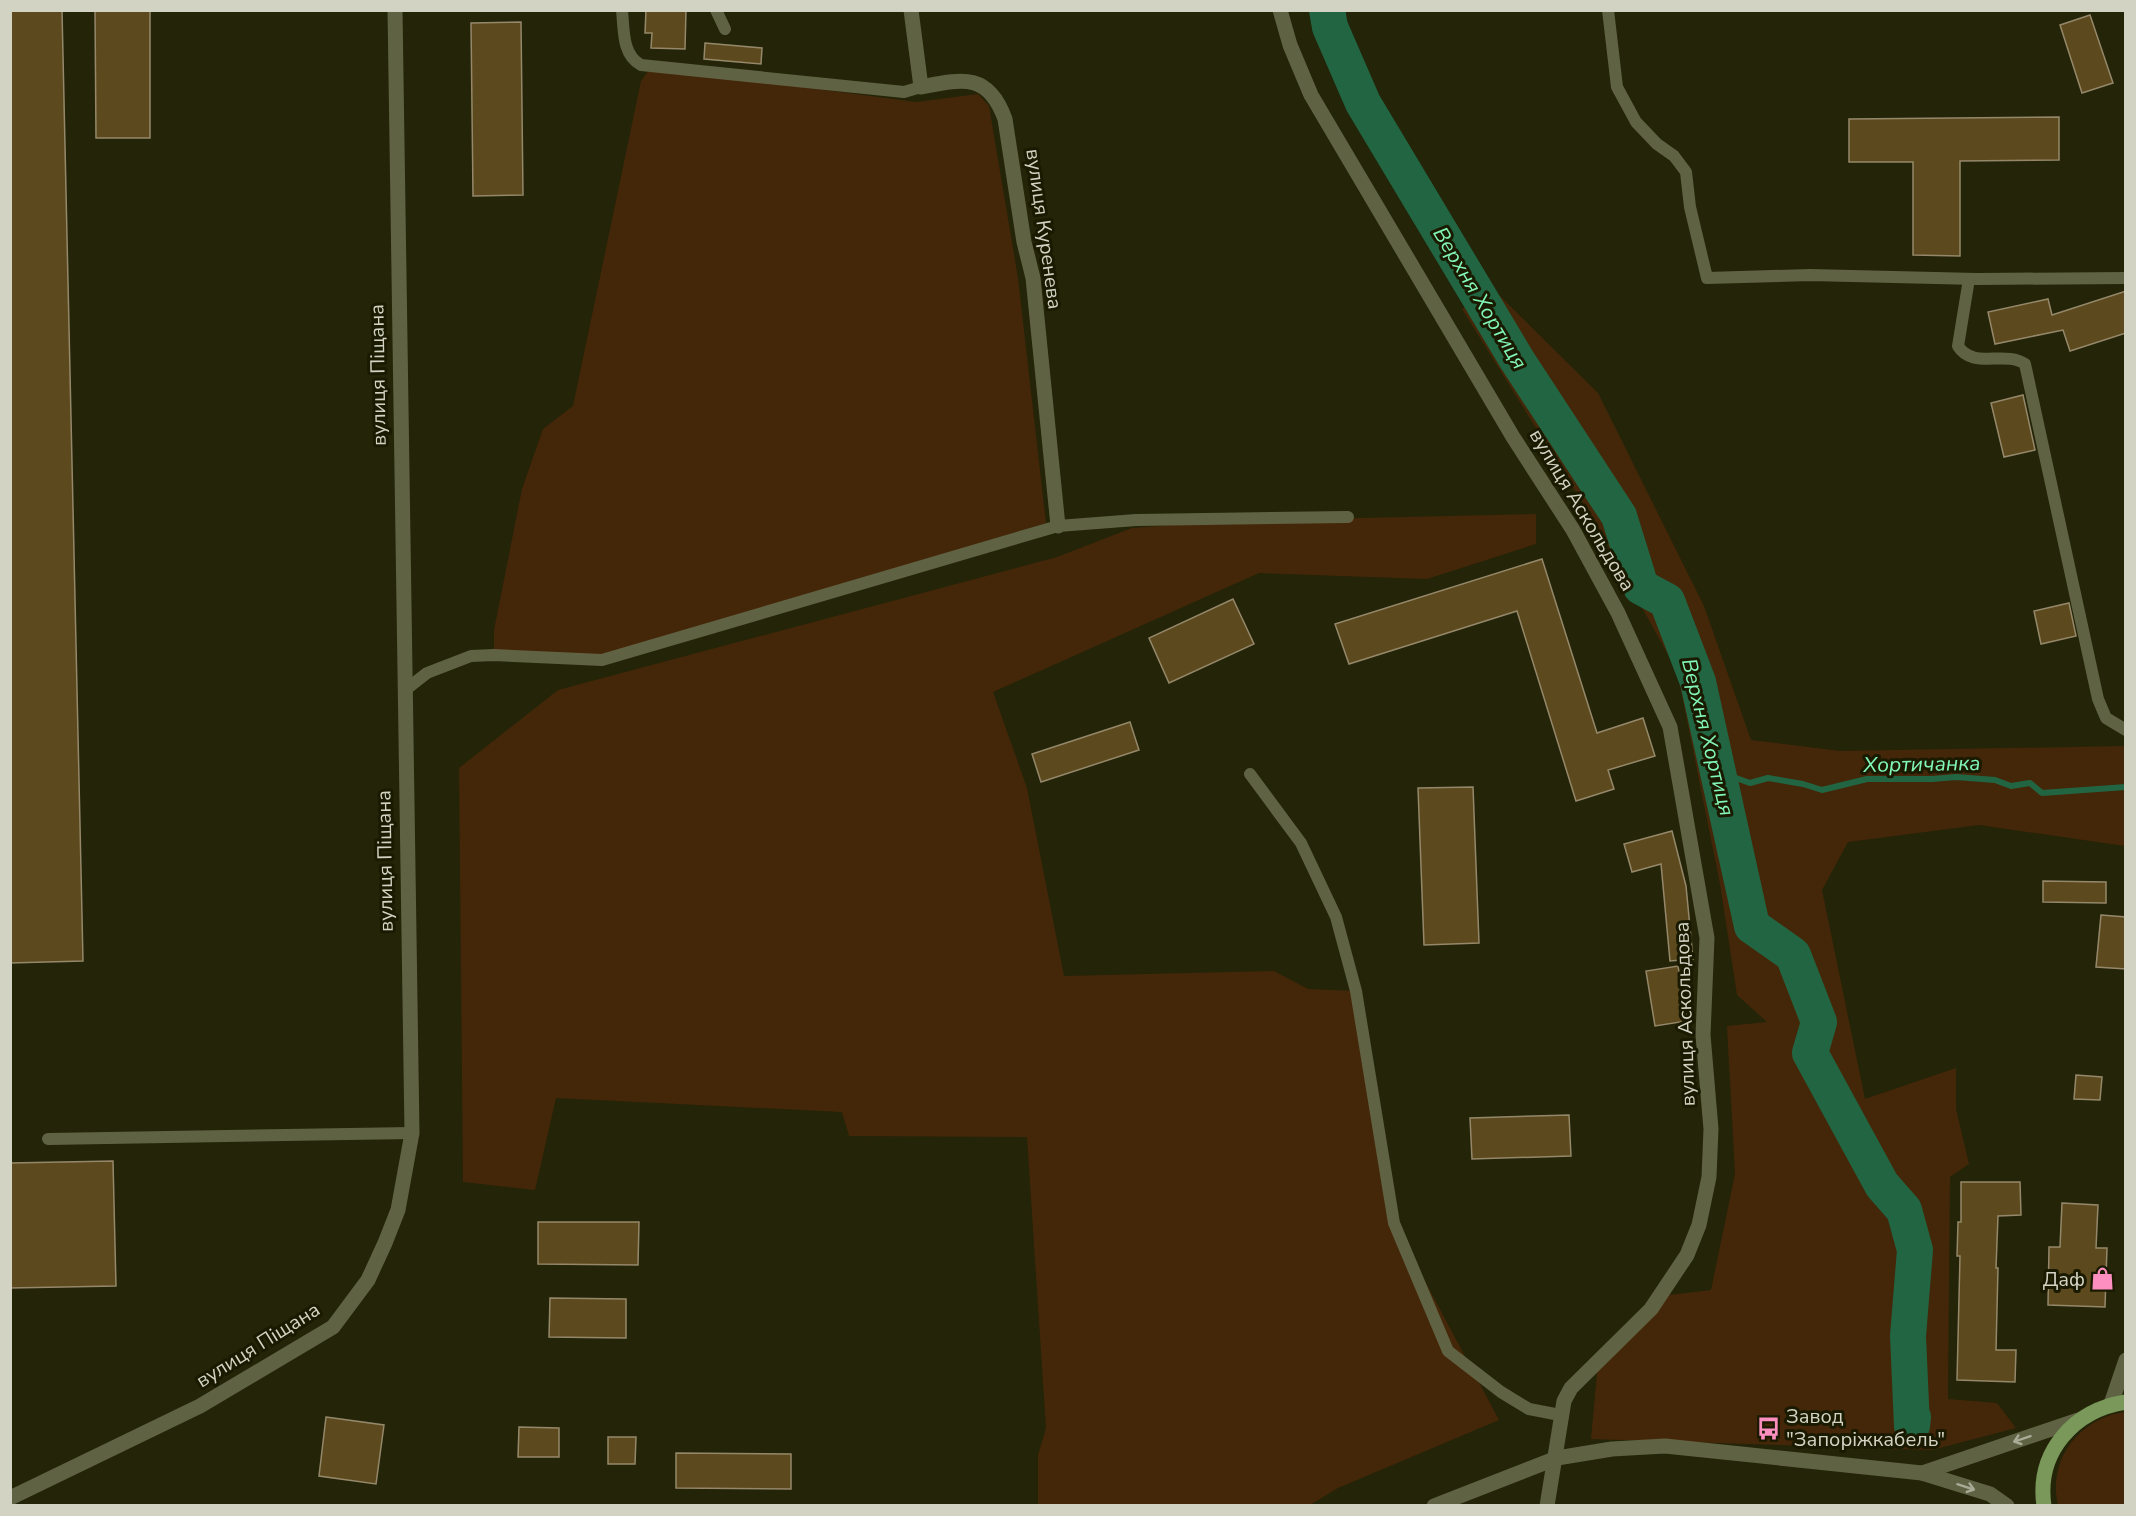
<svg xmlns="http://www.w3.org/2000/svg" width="2136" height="1516" viewBox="0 0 2136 1516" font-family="'Nunito Sans',sans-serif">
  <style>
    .green { fill: #442708 }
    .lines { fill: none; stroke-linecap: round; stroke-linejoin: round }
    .stream { stroke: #226543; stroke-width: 6 }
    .river { stroke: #226543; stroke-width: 36 }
    .building { fill: #5c4a1e; stroke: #95886a; stroke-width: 1.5 }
    .service { stroke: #606244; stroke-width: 12 }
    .minor { stroke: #606244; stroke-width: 15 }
    .tertiary { stroke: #606244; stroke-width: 15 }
    .primary { stroke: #79985a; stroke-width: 15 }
    .oneway { stroke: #aaab97 }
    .labels { text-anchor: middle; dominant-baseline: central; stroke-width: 6; stroke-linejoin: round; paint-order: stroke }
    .street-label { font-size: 20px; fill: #d2d3c3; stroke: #1a1a01 }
    .poi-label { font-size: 20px; fill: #d2d3c3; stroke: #1a1a01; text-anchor: end }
    .water-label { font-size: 21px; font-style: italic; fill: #82f6b6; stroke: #1a1a01 }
  </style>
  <rect width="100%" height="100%" fill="#232408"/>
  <g class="green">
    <path d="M651,67l265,35 62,-8 11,12 29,172 28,245 -444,137 -108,-5v-25l28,-141 21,-60 30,-23 68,-325z"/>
    <path d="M1493,289l105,104 106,213 47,134 89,11 285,-5v100l-146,-21 -131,17 -26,48 43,209 91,-31v41l13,55 -19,13 -2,222 49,4 19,25 -84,22 -341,-11 7,-77 63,-66 50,-6 24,-116 -8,-148 40,-4 -30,-27 -17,-111 -43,-213 -79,-143 -136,-219z"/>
    <path d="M1536,514v30l-109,35 -168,-6 -266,119 34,96 37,188 210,-5 34,18 48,2 38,232 105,197 -161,68 -28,17h-272v-50l8,-27 -19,-291 -178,-1 -7,-24 -286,-14 -21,92 -72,-8 -4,-414 99,-78 499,-133 75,-29 94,-7z"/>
    <path d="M2125,1412v93h-67c-11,-46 22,-87 67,-93z"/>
  </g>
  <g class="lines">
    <path class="stream" d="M1719,772l31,11 18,-5 35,6 19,6 45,-11h65l24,-2 39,3 16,6 19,-3 12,10 84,-6"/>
    <path class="river" d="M1327,10l3,17 33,76 154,257 102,156 22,71 26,14 31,81 54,244 41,29 26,67 -9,31 72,132 22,25 11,40 -7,86 4,90 1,-9"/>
  </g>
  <g class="building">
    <path d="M10,10h52l21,951 -73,2z"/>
    <path d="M95,10h55v128h-54z"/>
    <path d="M646,10h40l-1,39 -34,-1 1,-15h-7z"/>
    <path d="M2090,15l23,68 -31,10 -22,-68z"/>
    <path d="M521,22l2,173 -50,1 -2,-173z"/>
    <path d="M705,43l57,5 -1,16 -57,-5z"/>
    <path d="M2059,117v43l-99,1v95l-47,-1v-93h-64v-43z"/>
    <path d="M2126,291v42l-56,18 -7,-21 -68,14 -7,-32 60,-13 4,16z"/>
    <path d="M2023,395l12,55 -31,7 -13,-54z"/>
    <path d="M1542,559l55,174 46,-15 12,38 -47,14 6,19 -38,12 -59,-190 -168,53 -14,-40z"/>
    <path d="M1233,599l21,45 -85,39 -20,-45z"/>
    <path d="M2069,603l7,33 -35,8 -7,-33z"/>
    <path d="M1130,722l9,28 -98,32 -9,-28z"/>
    <path d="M1473,787l6,156 -55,2 -6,-157z"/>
    <path d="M1672,831l14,55 7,73 -23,2 -9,-97 -29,8 -8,-28z"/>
    <path d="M2043,881l63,1v21l-63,-1z"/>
    <path d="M2101,915l25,2v52l-30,-2z"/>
    <path d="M1678,966l9,55 -32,5 -9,-55z"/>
    <path d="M2076,1075l26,2 -2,23 -26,-1z"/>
    <path d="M1569,1115l2,41 -99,3 -2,-41z"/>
    <path d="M113,1161l3,125 -106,2v-125z"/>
    <path d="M1961,1182h59l1,33 -23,1 -2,52h2l-2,82h20l-1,32 -58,-2 3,-124h-3l1,-34h3z"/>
    <path d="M2062,1203l36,2 -2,43h11l-2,59 -57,-2 1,-58h11z"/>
    <path d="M538,1222h101l-1,43 -100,-1z"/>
    <path d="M550,1298l76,1v39l-77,-1z"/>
    <path d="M326,1417l58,8 -8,59 -57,-8z"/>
    <path d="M519,1427l40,1v29h-41z"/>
    <path d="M608,1437h28l-1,27h-27z"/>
    <path d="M676,1453l115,1v35l-115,-1z"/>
  </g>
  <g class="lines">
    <g class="service">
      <path d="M622,10c2,20 0,45 19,55l263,27 17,-5"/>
      <path d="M716,10l9,19"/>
      <path d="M1608,10l9,77 19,35 21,22 17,12 12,16 4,35 17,71 103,-3 167,4 149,-1"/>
      <path d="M1969,279l-11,67c15,24 47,4 67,18l73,335 8,19 20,12"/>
      <path d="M404,691l23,-18 44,-17 23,-1 108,5 456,-134 78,-6 212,-3"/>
      <path d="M1250,774l51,69 35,74 20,74 38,232 54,128 53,41 28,17 31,6"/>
      <path d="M48,1139l364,-6"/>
    </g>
    <g class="minor">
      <path d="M911,10l10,77c41,-8 67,-15 84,32l19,123 9,36 25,248"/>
      <path d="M1280,10l10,35 21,50 202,342 60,93 45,83 52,114 37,211 -4,97 8,94 -2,48 -10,48 -12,30 -36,54 -80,79 -7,13 -17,105"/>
      <path d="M2111,1404l15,-44"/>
    </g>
    <g class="tertiary">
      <path d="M1922,1473l156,-53"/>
      <path d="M10,1498l190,-92 133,-79 35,-47 17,-37 13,-33 14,-77 -17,-1123"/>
      <path d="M1434,1506l123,-48 55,-9 53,-3 257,27 68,21 17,12"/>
    </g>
    <path class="primary" d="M2044,1506c-8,-54 30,-96 82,-104"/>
  </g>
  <defs><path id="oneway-shaft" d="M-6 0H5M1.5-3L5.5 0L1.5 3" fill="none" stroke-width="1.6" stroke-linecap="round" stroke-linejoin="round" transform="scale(1.5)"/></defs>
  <g class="oneway">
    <use href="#oneway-shaft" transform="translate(2022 1439) rotate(161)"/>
    <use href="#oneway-shaft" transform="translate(1966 1487) rotate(18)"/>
  </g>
  <defs>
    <symbol id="shop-bare" viewBox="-9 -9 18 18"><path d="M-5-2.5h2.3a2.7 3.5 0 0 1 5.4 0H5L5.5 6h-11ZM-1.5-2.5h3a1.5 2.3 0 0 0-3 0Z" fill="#fd8ec0" stroke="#1a1a01" stroke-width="2.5" paint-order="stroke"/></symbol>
    <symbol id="bus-bare" viewBox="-9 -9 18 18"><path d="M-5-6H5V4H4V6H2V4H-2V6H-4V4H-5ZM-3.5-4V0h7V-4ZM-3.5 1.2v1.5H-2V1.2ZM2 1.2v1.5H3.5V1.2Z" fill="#fd8ec0" stroke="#1a1a01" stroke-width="2.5" paint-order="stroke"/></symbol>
  </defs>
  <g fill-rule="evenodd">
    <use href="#shop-bare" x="2086" y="1262" width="33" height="33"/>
    <use href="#bus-bare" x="1752" y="1412" width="33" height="33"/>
  </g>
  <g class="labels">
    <g class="street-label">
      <text transform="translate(1044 229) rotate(82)">вулиця Куренева</text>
      <text transform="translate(378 375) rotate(-91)">вулиця Піщана</text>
      <text transform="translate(1582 510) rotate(59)">вулиця Аскольдова</text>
      <text transform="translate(385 861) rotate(-91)">вулиця Піщана</text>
      <text transform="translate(1685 1014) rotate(-92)">вулиця Аскольдова</text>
      <text transform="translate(258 1345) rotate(-32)">вулиця Піщана</text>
    </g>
    <g class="poi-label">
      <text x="2085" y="1279">Даф</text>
      <text x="1786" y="1416" text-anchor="start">Завод<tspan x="1786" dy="23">"Запоріжкабель"</tspan></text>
    </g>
    <g class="water-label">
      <text transform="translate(1480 298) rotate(59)">Верхня Хортиця</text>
      <text transform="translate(1708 737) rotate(76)">Верхня Хортиця</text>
      <text transform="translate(1922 764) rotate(-1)">Хортичанка</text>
    </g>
  </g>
  <rect width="2136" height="1516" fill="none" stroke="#d2d3c3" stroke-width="24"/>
</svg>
